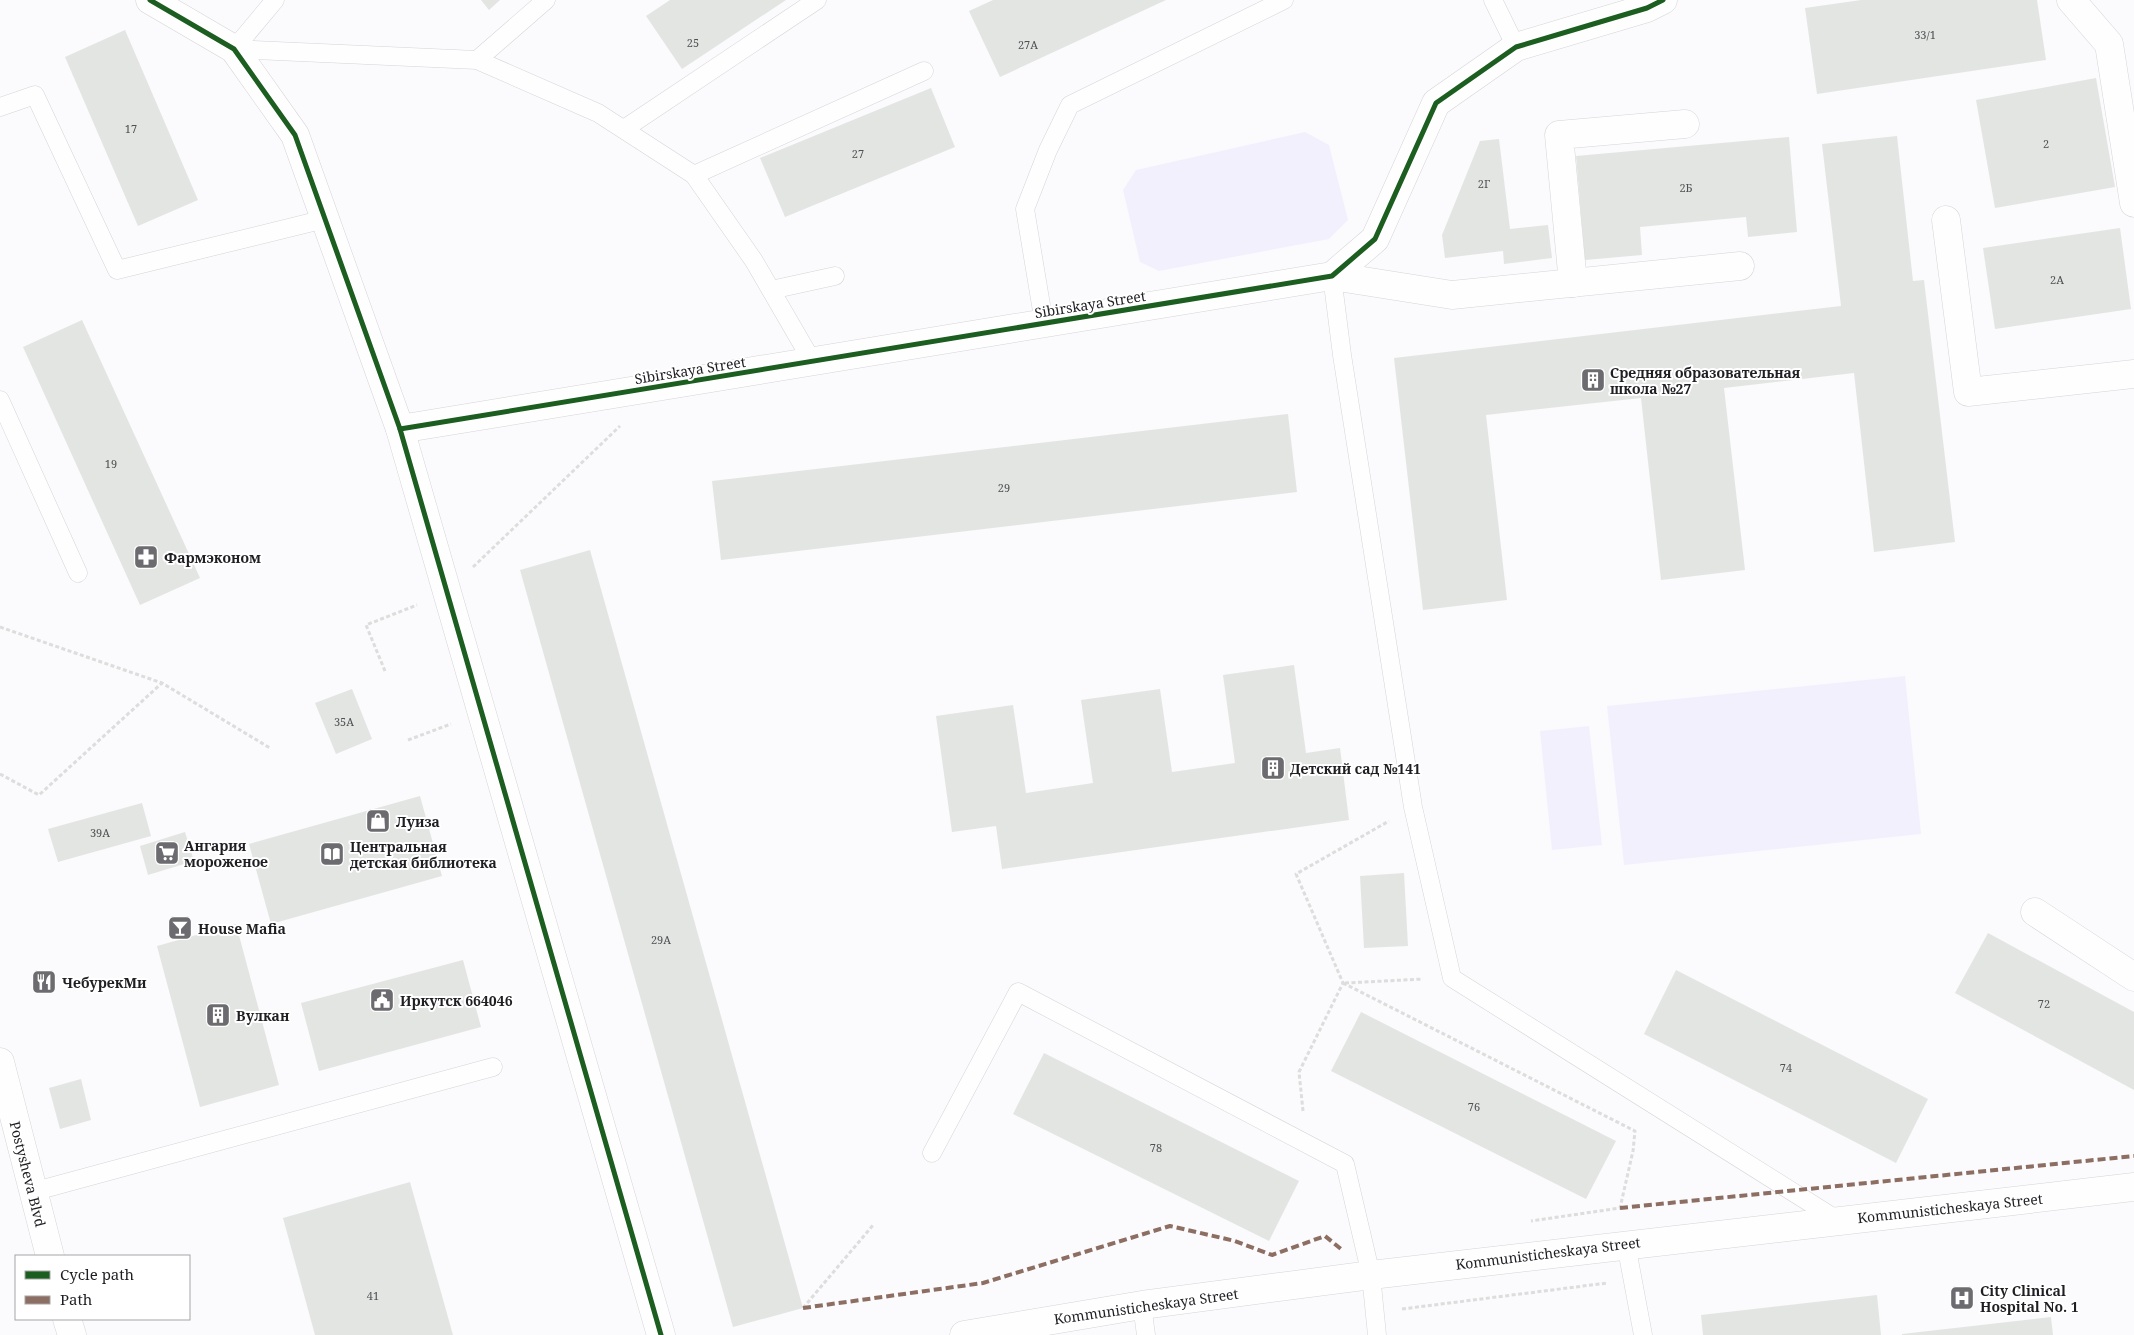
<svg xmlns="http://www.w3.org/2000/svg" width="2134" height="1335" viewBox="0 0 2134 1335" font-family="'Noto Serif',serif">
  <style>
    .green { fill: #f3f0fd }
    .building { fill: #e3e5e3 }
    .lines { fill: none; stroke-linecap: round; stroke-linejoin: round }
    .lane-casing { stroke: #d5d4d7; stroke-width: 19 }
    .street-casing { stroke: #d5d4d7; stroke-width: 29 }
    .secondary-casing { stroke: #d5d4d7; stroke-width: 29 }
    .path { stroke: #ddd; stroke-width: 3; stroke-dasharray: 4 2.5; stroke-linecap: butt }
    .lane { stroke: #fefeff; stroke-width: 18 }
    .street { stroke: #fefeff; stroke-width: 28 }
    .secondary { stroke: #fefeff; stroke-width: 28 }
    .quiet { stroke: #8d6e63; stroke-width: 4; stroke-dasharray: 8 4; stroke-linecap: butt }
    .cycleway-casing { stroke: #fff; stroke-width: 8 }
    .cycleway { stroke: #1b5e20; stroke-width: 5 }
    .labels { text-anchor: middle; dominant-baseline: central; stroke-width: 4; stroke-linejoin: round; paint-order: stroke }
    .number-label { font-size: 11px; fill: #505053 }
    .street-label { font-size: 14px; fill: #1f1e23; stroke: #fff }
    .poi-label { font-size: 14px; font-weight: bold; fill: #1f1e23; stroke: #fff; text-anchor: start }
  </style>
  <rect width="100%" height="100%" fill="#fbfafc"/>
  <g class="green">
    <path d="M1305,132l24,13 19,75 -19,19 -170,32 -19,-9 -17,-72 13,-20z"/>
    <path d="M1905,676l16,158 -297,31 -17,-159z"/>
    <path d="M1589,726l13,119 -50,5 -12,-119z"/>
  </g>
  <g class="building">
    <path d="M481,0h19l-11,10z"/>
    <path d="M670,0h116l-104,69 -36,-53z"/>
    <path d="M993,0h173l-166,77 -31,-66z"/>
    <path d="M1861,0h176l9,60 -229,34 -12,-86z"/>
    <path d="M125,30l73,170 -60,26 -73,-169z"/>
    <path d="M2096,78l19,109 -120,21 -19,-108z"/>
    <path d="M931,88l24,59 -170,70 -25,-59z"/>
    <path d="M1897,136l16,145 11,-1 31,262 -81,10 -20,-179 -130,15 21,182 -84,10 -20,-182 -155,17 21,185 -84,10 -29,-252 447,-52 -19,-162z"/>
    <path d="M1789,137l8,95 -49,5 -2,-20 -106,10 2,28 -57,5 -9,-104z"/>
    <path d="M1499,139l11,90 38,-4 4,33 -48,6 -1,-13 -58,7 -3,-23 38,-94z"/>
    <path d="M2120,228l11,81 -136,20 -12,-81z"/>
    <path d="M82,320l118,258 -60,27 -117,-258z"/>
    <path d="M1288,414l9,78 -576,68 -9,-79z"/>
    <path d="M590,550l213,758 -70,19 -213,-757z"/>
    <path d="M1294,665l12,88 34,-5 9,72 -347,49 -6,-43 -44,6 -16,-116 77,-11 13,88 67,-10 -12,-83 79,-11 12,83 63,-9 -12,-88z"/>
    <path d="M352,689l20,50 -36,15 -21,-51z"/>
    <path d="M420,796l22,80 -171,48 -22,-80z"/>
    <path d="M142,803l9,33 -93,26 -10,-33z"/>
    <path d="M185,832l9,29 -46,14 -8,-29z"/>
    <path d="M1404,873l4,73 -44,2 -4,-72z"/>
    <path d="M236,924l43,161 -79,22 -43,-161z"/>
    <path d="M1988,933l146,79v78l-179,-97z"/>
    <path d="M463,960l18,67 -162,44 -18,-68z"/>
    <path d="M1676,970l252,129 -32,64 -252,-129z"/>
    <path d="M1361,1012l255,129 -30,58 -255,-128z"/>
    <path d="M1044,1053l255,128 -30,60 -256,-127z"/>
    <path d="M81,1079l10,41 -31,9 -11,-41z"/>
    <path d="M410,1182l43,153h-138l-32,-117z"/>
    <path d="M1877,1295l4,40h-178l-2,-20z"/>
    <path d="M2051,1317l2,18h-151v-1z"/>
  </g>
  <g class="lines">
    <defs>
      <g id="lane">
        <path d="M1493,0l23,47"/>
        <path d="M234,49l243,11 121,53 96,62 60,86 58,100"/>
        <path d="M234,49l41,-49"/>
        <path d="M477,60l69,-60"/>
        <path d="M0,107l35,-12 82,175 208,-51"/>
        <path d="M624,129l193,-129"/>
        <path d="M694,175l230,-104"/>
        <path d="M1332,276l10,79 71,452 39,171 387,243"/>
        <path d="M771,290l64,-14"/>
        <path d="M1044,323l-19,-114 23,-59 22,-45 214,-105"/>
        <path d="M0,400l78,173"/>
        <path d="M932,1153l86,-161 327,172 26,111 6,60"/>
        <path d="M32,1192l461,-125"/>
        <path d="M1626,1244l17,91"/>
        <path d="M1142,1305l4,30"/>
      </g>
      <g id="street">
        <path d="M150,0l84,49 61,86 105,294 261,906"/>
        <path d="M2071,0l38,44 25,159"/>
        <path d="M1946,220l22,172 166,-18"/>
        <path d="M1332,276l120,19 288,-29"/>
        <path d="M1573,283l-14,-148 126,-11"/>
        <path d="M400,429l932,-153 43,-37 61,-136 80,-56 131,-39 16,-8"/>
        <path d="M2035,912l99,65"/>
        <path d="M0,1062l50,194"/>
        <path d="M67,1319l5,16"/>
      </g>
      <path id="secondary" d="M964,1335l178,-30 229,-30 763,-88"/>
    </defs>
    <use href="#lane" class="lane-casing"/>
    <use href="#street" class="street-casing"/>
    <use href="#secondary" class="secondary-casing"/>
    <g class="path">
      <path d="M473,567l147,-141"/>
      <path d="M0,627l162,56 108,65"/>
      <path d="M385,671l-19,-46 51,-20"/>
      <path d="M408,740l43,-16"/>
      <path d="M0,774l39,21 123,-112"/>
      <path d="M1343,983l292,148 -2,20 -13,57 -89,13"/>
      <path d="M1345,983l78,-4"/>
      <path d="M1303,1111l-4,-39 44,-89 -47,-109 93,-53"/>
      <path d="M803,1308l71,-84"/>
      <path d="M1402,1309l205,-26"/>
    </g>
    <use href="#lane" class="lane"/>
    <use href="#street" class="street"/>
    <use href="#secondary" class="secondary"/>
    <g class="quiet">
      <path d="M1620,1208l514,-52"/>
      <path d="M803,1308l180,-25 187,-57 65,15 37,14 53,-19 16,13"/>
    </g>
    <defs>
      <g id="cycleway">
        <path d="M150,0l84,49 61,86 105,294 261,906"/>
        <path d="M400,429l932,-153 43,-37 61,-136 80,-56 131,-39 16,-8"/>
      </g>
    </defs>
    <use href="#cycleway" class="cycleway-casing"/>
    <use href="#cycleway" class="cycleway"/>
  </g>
  <defs>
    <symbol id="building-square" viewBox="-11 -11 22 22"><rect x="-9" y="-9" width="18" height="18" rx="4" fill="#6c6b6f" stroke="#fff"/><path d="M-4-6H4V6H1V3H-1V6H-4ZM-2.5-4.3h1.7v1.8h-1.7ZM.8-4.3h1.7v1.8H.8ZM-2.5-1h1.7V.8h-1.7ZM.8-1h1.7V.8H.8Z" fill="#fff"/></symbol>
    <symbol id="pharmacy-square" viewBox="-11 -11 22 22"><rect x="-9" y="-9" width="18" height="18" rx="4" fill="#6c6b6f" stroke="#fff"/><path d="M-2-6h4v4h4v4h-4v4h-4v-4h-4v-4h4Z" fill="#fff"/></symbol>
    <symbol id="shop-square" viewBox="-11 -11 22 22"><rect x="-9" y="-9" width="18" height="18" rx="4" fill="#6c6b6f" stroke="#fff"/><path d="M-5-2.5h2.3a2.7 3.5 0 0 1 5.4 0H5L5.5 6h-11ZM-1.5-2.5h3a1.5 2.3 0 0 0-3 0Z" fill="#fff"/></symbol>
    <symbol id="supermarket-square" viewBox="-11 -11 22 22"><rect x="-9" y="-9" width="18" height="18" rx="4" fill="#6c6b6f" stroke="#fff"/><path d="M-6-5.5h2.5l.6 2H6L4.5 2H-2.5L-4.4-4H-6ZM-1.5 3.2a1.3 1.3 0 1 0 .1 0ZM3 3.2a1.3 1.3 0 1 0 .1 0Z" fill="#fff"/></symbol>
    <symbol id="library-square" viewBox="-11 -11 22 22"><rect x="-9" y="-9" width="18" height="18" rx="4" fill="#6c6b6f" stroke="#fff"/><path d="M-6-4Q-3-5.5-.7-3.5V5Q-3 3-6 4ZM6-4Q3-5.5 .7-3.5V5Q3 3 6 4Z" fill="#fff"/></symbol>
    <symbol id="bar-square" viewBox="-11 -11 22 22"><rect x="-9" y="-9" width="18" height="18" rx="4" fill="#6c6b6f" stroke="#fff"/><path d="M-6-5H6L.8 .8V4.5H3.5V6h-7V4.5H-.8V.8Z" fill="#fff"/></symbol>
    <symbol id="restaurant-square" viewBox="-11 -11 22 22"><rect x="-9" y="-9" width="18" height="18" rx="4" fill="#6c6b6f" stroke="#fff"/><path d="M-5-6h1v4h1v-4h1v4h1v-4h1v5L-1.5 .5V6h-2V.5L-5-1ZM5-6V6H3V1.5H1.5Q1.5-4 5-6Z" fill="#fff"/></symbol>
    <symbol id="civic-square" viewBox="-11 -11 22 22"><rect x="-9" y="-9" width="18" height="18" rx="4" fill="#6c6b6f" stroke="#fff"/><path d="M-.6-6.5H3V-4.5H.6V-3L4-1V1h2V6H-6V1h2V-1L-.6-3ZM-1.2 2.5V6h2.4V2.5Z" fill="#fff"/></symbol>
    <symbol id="hospital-square" viewBox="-11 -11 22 22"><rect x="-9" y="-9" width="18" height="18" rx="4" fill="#6c6b6f" stroke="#fff"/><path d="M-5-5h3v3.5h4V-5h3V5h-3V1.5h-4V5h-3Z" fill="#fff"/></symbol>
  </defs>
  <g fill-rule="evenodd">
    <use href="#building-square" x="1579" y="366" width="28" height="28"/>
    <use href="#pharmacy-square" x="132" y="543" width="28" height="28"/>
    <use href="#building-square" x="1259" y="754" width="28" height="28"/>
    <use href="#shop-square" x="364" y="807" width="28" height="28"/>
    <use href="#supermarket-square" x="153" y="839" width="28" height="28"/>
    <use href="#library-square" x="318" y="840" width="28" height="28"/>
    <use href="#bar-square" x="166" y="914" width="28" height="28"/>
    <use href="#restaurant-square" x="30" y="968" width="28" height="28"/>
    <use href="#civic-square" x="368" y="986" width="28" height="28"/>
    <use href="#building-square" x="204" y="1001" width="28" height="28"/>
    <use href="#hospital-square" x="1948" y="1284" width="28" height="28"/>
  </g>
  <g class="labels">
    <g class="number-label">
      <text x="1925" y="34">33/1</text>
      <text x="693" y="42">25</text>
      <text x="1028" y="44">27А</text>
      <text x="131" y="128">17</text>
      <text x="2046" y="143">2</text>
      <text x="858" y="153">27</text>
      <text x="1484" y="183">2Г</text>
      <text x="1686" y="187">2Б</text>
      <text x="2057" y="279">2А</text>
      <text x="111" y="463">19</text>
      <text x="1004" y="487">29</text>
      <text x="344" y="721">35А</text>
      <text x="100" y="832">39А</text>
      <text x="661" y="939">29А</text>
      <text x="2044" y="1003">72</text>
      <text x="1786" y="1067">74</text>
      <text x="1474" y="1106">76</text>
      <text x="1156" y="1147">78</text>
      <text x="373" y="1295">41</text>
    </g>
    <g class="street-label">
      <text transform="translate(1090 304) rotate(-9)">Sibirskaya Street</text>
      <text transform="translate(690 370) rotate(-9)">Sibirskaya Street</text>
      <text transform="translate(28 1174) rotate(76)">Postysheva Blvd</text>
      <text transform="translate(1950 1208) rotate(-6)">Kommunisticheskaya Street</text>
      <text transform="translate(1548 1253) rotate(-7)">Kommunisticheskaya Street</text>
      <text transform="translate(1146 1306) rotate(-8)">Kommunisticheskaya Street</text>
    </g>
    <g class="poi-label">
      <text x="1610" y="372">Средняя образовательная<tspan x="1610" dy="16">школа №27</tspan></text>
      <text x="164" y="557">Фармэконом</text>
      <text x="1290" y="768">Детский сад №141</text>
      <text x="396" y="821">Луиза</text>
      <text x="184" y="845">Ангария<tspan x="184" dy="16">мороженое</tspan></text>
      <text x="350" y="846">Центральная<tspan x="350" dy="16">детская библиотека</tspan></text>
      <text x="198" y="928">House Mafia</text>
      <text x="62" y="982">ЧебурекМи</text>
      <text x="400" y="1000">Иркутск 664046</text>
      <text x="236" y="1015">Вулкан</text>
      <text x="1980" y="1290">City Clinical<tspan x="1980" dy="16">Hospital No. 1</tspan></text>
    </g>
  </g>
  <rect x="15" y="1255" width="175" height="65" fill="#ffffff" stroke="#a5a5a7"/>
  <rect x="25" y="1271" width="25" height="8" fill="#1b5e20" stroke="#a5a5a7"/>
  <text x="60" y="1280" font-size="15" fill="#1f1e23">Cycle path</text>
  <rect x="25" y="1296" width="25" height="8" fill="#8d6e63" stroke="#a5a5a7"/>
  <text x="60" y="1305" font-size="15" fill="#1f1e23">Path</text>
</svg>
